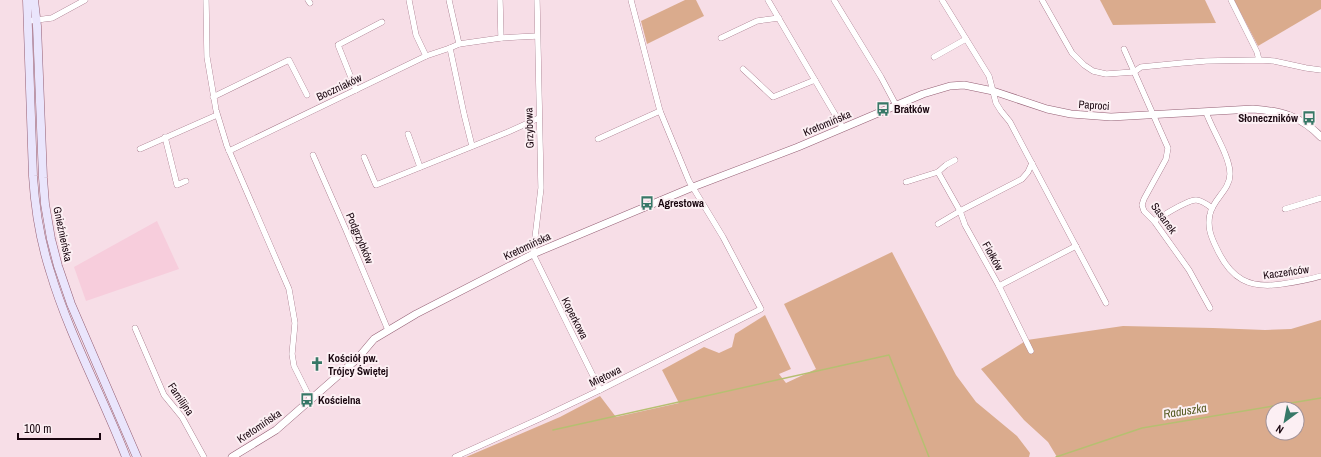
<svg xmlns="http://www.w3.org/2000/svg" width="1321" height="457" viewBox="0 0 1321 457" font-family="'Archivo Narrow',sans-serif">
  <style>
    .built { fill: #f7cddc }
    .green { fill: #daab8d; fill-rule: evenodd }
    .lines { fill: none; stroke-linecap: round; stroke-linejoin: round }
    .stream { stroke: #b6bf71; stroke-width: 1.5 }
    .minor-casing { stroke: #945f74; stroke-width: 6 }
    .tertiary-casing { stroke: #945f74; stroke-width: 8 }
    .secondary-casing { stroke: #945f74; stroke-width: 9 }
    .minor { stroke: #fff; stroke-width: 5.5 }
    .tertiary { stroke: #fff; stroke-width: 7 }
    .secondary { stroke: #eae5fc; stroke-width: 8 }
    .labels { text-anchor: middle; dominant-baseline: central; stroke-width: 4; stroke-linejoin: round; paint-order: stroke }
    .street-label { font-size: 11px; fill: #19060f; stroke: #fceff3 }
    .poi-label { font-size: 11px; font-weight: bold; fill: #19060f; stroke: #fceff3; text-anchor: start }
    .water-label { font-size: 12px; font-style: italic; fill: #545a21; stroke: #fceff3 }
  </style>
  <rect width="100%" height="100%" fill="#f7dee7"/>
  <path class="built" d="M157,221l22,48 -93,32 -12,-34z"/>
  <g class="green">
    <path d="M685,0h11l8,16 -57,28 -6,-23z"/>
    <path d="M1100,0h105l11,23 -103,2z"/>
    <path d="M1234,0h87v9l-63,37z"/>
    <path d="M892,252l64,123 20,27 41,34 13,17 -1,4h-563l94,-40 40,-21 16,21 63,-14 -17,-33 42,-23 15,6 13,-6 3,-13 30,-19 26,54 -12,5 7,9 30,-14 -32,-65z"/>
    <path d="M1321,320v137h-264l-9,-15 -24,-22 -43,-51 46,-29 96,-14 90,2 52,2 26,-1zM1273,409h24v24h-24z"/>
  </g>
  <g class="lines">
    <g class="stream">
      <path d="M553,430l336,-75 40,102"/>
      <path d="M1056,457l86,-29 179,-30"/>
    </g>
    <defs>
      <g id="minor">
        <path d="M206,0l1,57 9,53 11,36 62,143 6,34 -3,31 2,12 17,34"/>
        <path d="M308,0l2,3"/>
        <path d="M409,0l7,35 10,21"/>
        <path d="M449,0l10,44"/>
        <path d="M500,0l1,38"/>
        <path d="M537,0l4,188 -8,66 67,136"/>
        <path d="M768,0l75,128"/>
        <path d="M834,0l47,77 15,28"/>
        <path d="M942,0l47,76 7,27 5,8 9,11 96,181"/>
        <path d="M1042,0l30,53 12,12 9,6 13,3 28,-2 7,-5 41,-4 24,-2 53,-1 15,1 32,7 15,2"/>
        <path d="M1231,0l26,52 2,8"/>
        <path d="M28,21l24,-3 33,-18"/>
        <path d="M721,38l36,-17 22,-3"/>
        <path d="M450,48l14,66 8,32"/>
        <path d="M1124,49l44,99 -2,11 -22,40 -2,6 2,6 10,10 35,49 21,38"/>
        <path d="M934,57l32,-18"/>
        <path d="M743,69l30,28 42,-17"/>
        <path d="M356,90l-18,-45 44,-23"/>
        <path d="M213,97l76,-37 18,35"/>
        <path d="M1206,112c6,18 24,44 24,62 0,16 -17,25 -20,40 -3,13 1,23 7,35 14,30 32,40 65,35 13,-2 26,-4 39,-8"/>
        <path d="M408,134l12,33"/>
        <path d="M165,137l12,48 9,-4"/>
        <path d="M598,139l62,-28"/>
        <path d="M140,149l77,-34"/>
        <path d="M229,151l197,-95 24,-8 9,-4 42,-6 36,-2"/>
        <path d="M313,155l33,75 42,100"/>
        <path d="M364,157l12,28 132,-53 31,-14"/>
        <path d="M938,172l22,39 5,14 34,61 32,65"/>
        <path d="M906,182l32,-10 8,-7 9,-5"/>
        <path d="M1285,209l36,-11"/>
        <path d="M1154,221c9,-5 32,-21 42,-21 5,0 12,5 16,8"/>
        <path d="M938,224l22,-13 62,-32 6,-7 4,-9"/>
        <path d="M999,286l77,-40"/>
        <path d="M135,328l29,67 18,22 22,40"/>
        <path d="M455,457l84,-38 61,-29 161,-81 -38,-72 -34,-56 -29,-70 -29,-111"/>
      </g>
      <path id="tertiary" d="M232,457l44,-27 82,-72 16,-19 42,-25 117,-60 160,-67 105,-40 125,-53 27,-8 14,-1 29,6 54,18 24,5 40,3 142,-8c28,2 48,7 68,28"/>
      <g id="secondary">
        <path d="M27,0l6,176c2,32 7,64 17,95 19,64 52,124 76,186"/>
        <path d="M34,0l3,26 6,152 2,26 6,35 7,27 13,38 66,153"/>
      </g>
    </defs>
    <use href="#minor" class="minor-casing"/>
    <use href="#tertiary" class="tertiary-casing"/>
    <use href="#secondary" class="secondary-casing"/>
    <use href="#minor" class="minor"/>
    <use href="#tertiary" class="tertiary"/>
    <use href="#secondary" class="secondary"/>
  </g>
  <defs>
    <symbol id="bus-bare" viewBox="-9 -9 18 18"><path d="M-5-6H5V4H4V6H2V4H-2V6H-4V4H-5ZM-3.5-4V0h7V-4ZM-3.5 1.2v1.5H-2V1.2ZM2 1.2v1.5H3.5V1.2Z" fill="#377867" stroke="#fceff3" stroke-width="2.5" paint-order="stroke"/></symbol>
    <symbol id="church-bare" viewBox="-9 -9 18 18"><path d="M-1.2-6h2.4v3.5h3.3v2.4h-3.3V6h-2.4V-.1h-3.3v-2.4h3.3Z" fill="#377867" stroke="#fceff3" stroke-width="2.5" paint-order="stroke"/></symbol>
  </defs>
  <g fill-rule="evenodd">
    <use href="#bus-bare" x="873" y="99" width="20" height="20"/>
    <use href="#bus-bare" x="1299" y="108" width="20" height="20"/>
    <use href="#bus-bare" x="637" y="193" width="20" height="20"/>
    <use href="#church-bare" x="307" y="354" width="20" height="20"/>
    <use href="#bus-bare" x="297" y="390" width="20" height="20"/>
  </g>
  <g class="labels">
    <g class="street-label">
      <text transform="translate(339 87) rotate(-25)">Boczniaków</text>
      <text transform="translate(1094 105) rotate(4)">Paproci</text>
      <text transform="translate(827 123) rotate(-23)">Kretomińska</text>
      <text transform="translate(529 128) rotate(-92)">Grzybowa</text>
      <text transform="translate(1164 218) rotate(54)">Sasanek</text>
      <text transform="translate(63 234) rotate(78)">Gnieźnieńska</text>
      <text transform="translate(360 238) rotate(67)">Podgrzybków</text>
      <text transform="translate(527 246) rotate(-25)">Kretomińska</text>
      <text transform="translate(993 256) rotate(61)">Fiołków</text>
      <text transform="translate(1286 272) rotate(-8)">Kaczeńców</text>
      <text transform="translate(575 318) rotate(63)">Koperkowa</text>
      <text transform="translate(605 376) rotate(-26)">Miętowa</text>
      <text transform="translate(181 399) rotate(56)">Familijna</text>
      <text transform="translate(259 426) rotate(-34)">Kretomińska</text>
    </g>
    <g class="poi-label">
      <text x="894" y="109">Bratków</text>
      <text x="1298" y="118" text-anchor="end">Słoneczników</text>
      <text x="658" y="203">Agrestowa</text>
      <text x="328" y="358">Kościół pw.<tspan x="328" dy="13">Trójcy Świętej</tspan></text>
      <text x="318" y="400">Kościelna</text>
    </g>
    <g class="water-label">
      <text transform="translate(1185 411) rotate(-9)">Raduszka</text>
    </g>
  </g>
  <g transform="translate(1285 421) rotate(212)"><circle r="19" fill="#fceff3" stroke="#a19298"/>
  <path d="M0-3L7 15L0 10L-7 15Z" fill="#377867"/>
  <text y="-6" font-size="11" font-weight="bold" text-anchor="middle" fill="#19060f">N</text>
  </g>
  <path d="M18 433v6h82v-6" fill="none" stroke="#19060f" stroke-width="2"/>
  <text x="24" y="433" font-size="12" fill="#19060f" stroke="#fceff3" stroke-width="3" paint-order="stroke">100 m</text>
</svg>
